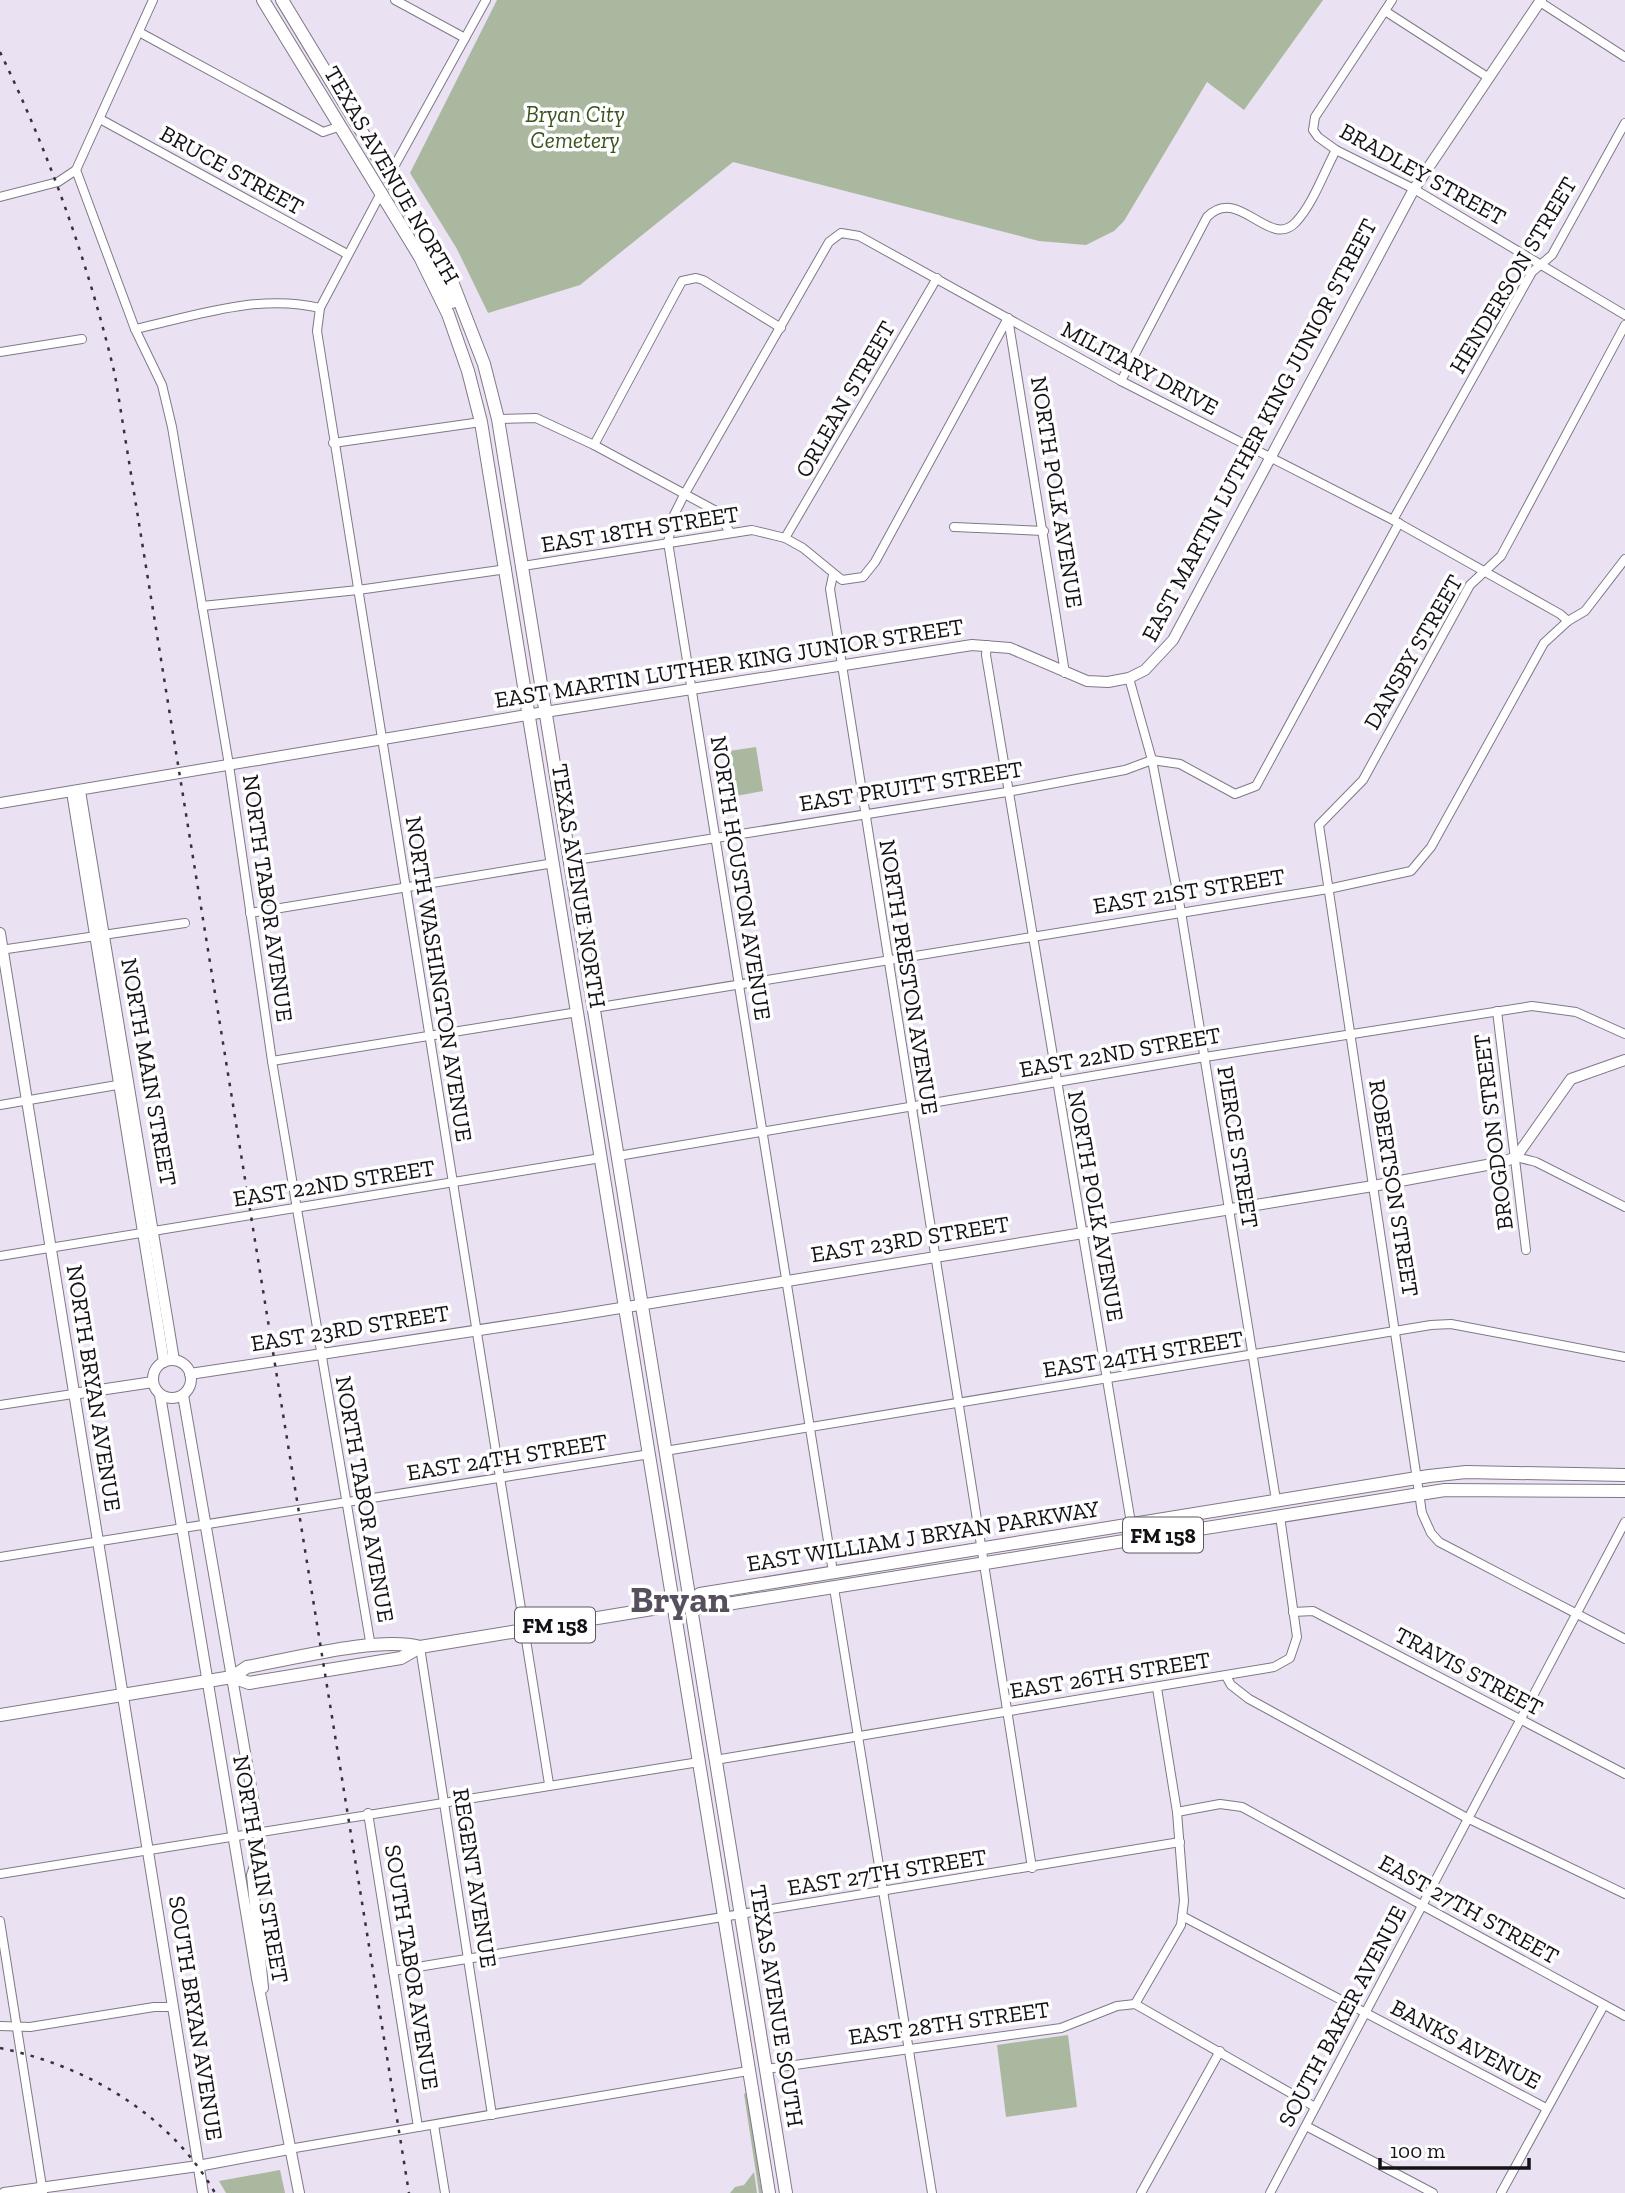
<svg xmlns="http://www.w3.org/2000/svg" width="1625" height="2193" viewBox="0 0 1625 2193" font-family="'Zilla Slab',serif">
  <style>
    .green { fill: #aab8a0 }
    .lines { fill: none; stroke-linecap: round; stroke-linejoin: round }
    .street-casing { stroke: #807887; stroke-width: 10 }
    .secondary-casing { stroke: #807887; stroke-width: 12 }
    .primary-casing { stroke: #807887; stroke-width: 14 }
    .street { stroke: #fff; stroke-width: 8 }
    .secondary { stroke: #fff; stroke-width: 10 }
    .primary { stroke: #fff; stroke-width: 12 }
    .rail { stroke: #363239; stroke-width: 2.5; stroke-dasharray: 3.5 7; stroke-linecap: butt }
    .labels { text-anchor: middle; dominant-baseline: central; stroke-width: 7; stroke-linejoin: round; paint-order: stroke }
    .shield { fill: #fff; stroke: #5b595d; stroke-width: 2 }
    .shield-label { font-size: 21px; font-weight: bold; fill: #151217 }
    .park-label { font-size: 23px; font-style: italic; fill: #38541c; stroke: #fff }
    .street-label { font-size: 23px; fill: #151217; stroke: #fff }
    .town-label { font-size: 37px; font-weight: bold; fill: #574f5d; stroke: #fff }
  </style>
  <rect width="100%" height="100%" fill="#eae1f2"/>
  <g class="green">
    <path d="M497,0h826l-79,110 -37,-28 -83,139 -10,10 -28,14 -47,-4 -306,-79 -153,123 -92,28 -31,-64 -47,-76z"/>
    <path d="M756,747l7,44 -27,5 -7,-45z"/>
    <path d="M1068,2035l9,72 -71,10 -9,-72z"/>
    <path d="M746,2093l2,7 14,93h-3l-15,-99z"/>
    <path d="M280,2170l5,23h-59l-7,-12z"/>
    <path d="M754,2172l3,21h-27l5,-6 9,-2z"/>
  </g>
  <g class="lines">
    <defs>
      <g id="street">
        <path d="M395,0l70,38"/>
        <path d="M1392,0l-77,117 -2,13 5,7 18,13 78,39 211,126"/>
        <path d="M1540,2l85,55"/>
        <path d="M1385,11l104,67"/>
        <path d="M139,32l184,100 18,-6"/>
        <path d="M100,119l247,135"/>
        <path d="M76,170l59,159 27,56 10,42 57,338 43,296 99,586"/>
        <path d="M390,174l96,-174"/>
        <path d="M381,193l-61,115 -3,23 232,1453"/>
        <path d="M0,197l58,-15 18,-12 77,-170"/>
        <path d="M1008,318l57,355"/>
        <path d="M1625,325l-124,231 -31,29 -107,195 -44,45 103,688 9,20 8,9 186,97"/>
        <path d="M135,329c60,-13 124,-36 185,-21"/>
        <path d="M0,352l82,-13"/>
        <path d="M1121,381l86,-164c31,-33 63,34 89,5 17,-18 28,-50 40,-72"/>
        <path d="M498,419l38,-1 58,27 122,66 14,21"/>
        <path d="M333,443l148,-21"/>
        <path d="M594,445l88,-164 14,-3 7,2 78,48"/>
        <path d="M1393,520l139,-248 20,-17 73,-132"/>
        <path d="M954,527l90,4"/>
        <path d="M785,538l152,-260"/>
        <path d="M523,566l229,-36 33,8 18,10 39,32 21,-3 12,-15 133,-244"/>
        <path d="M833,575l-3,14 202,1279"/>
        <path d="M202,606l156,-16 149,-21"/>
        <path d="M987,645l-1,10 145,868"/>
        <path d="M1129,678l23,82 29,152 95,588"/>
        <path d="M570,861l437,-69 118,-22 27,-10 28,4 55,30 21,-8 143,-263"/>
        <path d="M250,913l304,-50"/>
        <path d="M0,950l185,-27"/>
        <path d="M594,1008l734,-119 83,-18 20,-24 113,-204 24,-22 17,-10 40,-52"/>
        <path d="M1497,1011l29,239"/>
        <path d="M272,1061l306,-49"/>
        <path d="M0,1105l123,-21"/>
        <path d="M618,1156l587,-99 327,-51 44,6 49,22"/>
        <path d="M1516,1157l20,5 89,45"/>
        <path d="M0,1256l601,-98"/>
        <path d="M0,1405l73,-11"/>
        <path d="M665,1451l766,-126 20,-1 174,33"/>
        <path d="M0,1557l650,-103"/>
        <path d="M833,1572l-165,-1030 6,-27 10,-20 145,-253 12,-9 18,3 262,145 272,139 167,94 8,7"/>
        <path d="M834,1588l98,605"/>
        <path d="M1293,1612l20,-1 312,163"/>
        <path d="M420,1647l72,468"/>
        <path d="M1226,1676l5,9 18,14 218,119 158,76"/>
        <path d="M715,1760l559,-93 16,-9 7,-21 -17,-121"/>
        <path d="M1177,1812l43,-8 22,3 383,209"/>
        <path d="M368,1813l50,314"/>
        <path d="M0,1874l699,-112"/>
        <path d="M1182,1916l364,192"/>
        <path d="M0,1921l43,272"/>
        <path d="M393,1971l787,-129"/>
        <path d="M1135,2004l46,-79 3,-24 -7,-89 -20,-124"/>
        <path d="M0,2026l30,1 124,-20h19"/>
        <path d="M766,2069l295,-41 56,-22 18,-2 180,103"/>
        <path d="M434,2125l11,68"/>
        <path d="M1306,2126l127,67"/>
        <path d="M289,2149l459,-78"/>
        <path d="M1141,2193l79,-142"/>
        <path d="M1270,2193l355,-671"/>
        <path d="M1501,2193l103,-188"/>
      </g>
      <g id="secondary">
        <path d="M80,791l94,569"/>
        <path d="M72,792l92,570"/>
        <path d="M0,803l545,-91 427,-67 38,3 77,33 21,1 21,-4 16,-8 28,-30 241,-451 127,-189"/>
        <path d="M0,933l203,1260"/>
        <circle cx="172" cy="1379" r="19"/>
        <path d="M190,1374l369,-56 814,-132 130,-24 13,-5 55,-78 54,-19"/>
        <path d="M73,1394l80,-12"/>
        <path d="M160,1395l97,583 42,215"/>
        <path d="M183,1395l76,438v21l-7,21 11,113"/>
        <path d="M4,2193l194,-27 91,-17"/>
      </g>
      <g id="primary">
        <path d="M263,0l157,257 28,57 20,57 13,51 288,1771"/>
        <path d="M282,0l169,279 33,85 14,55 288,1774"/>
        <path d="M424,246l28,56"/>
        <path d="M689,1603l13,5 743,-118 180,1"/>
        <path d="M232,1677l17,6 152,-25 19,-11 269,-44 11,-9 729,-118 37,-4 159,3"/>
        <path d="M0,1715l232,-38 15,-10c46,-8 131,-31 173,-20"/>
      </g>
    </defs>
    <use href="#street" class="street-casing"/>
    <use href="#secondary" class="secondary-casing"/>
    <use href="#primary" class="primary-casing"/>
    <use href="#street" class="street"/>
    <use href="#secondary" class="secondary"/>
    <use href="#primary" class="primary"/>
    <g class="rail">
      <path d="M0,52c50,103 88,211 115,323l294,1818"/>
      <path d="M0,2048c87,18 170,66 215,145"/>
    </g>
  </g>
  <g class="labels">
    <g class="shield">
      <rect x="1123" y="1517.5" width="80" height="35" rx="5"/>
      <rect x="515" y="1607.5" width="80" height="35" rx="5"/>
    </g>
    <g class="shield-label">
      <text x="1163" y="1535">FM 158</text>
      <text x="555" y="1625">FM 158</text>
    </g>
    <g class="park-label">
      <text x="575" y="114">Bryan City<tspan x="575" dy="26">Cemetery</tspan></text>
    </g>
    <g class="street-label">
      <text transform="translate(232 170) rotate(29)">BRUCE STREET</text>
      <text transform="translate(1423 174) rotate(29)">BRADLEY STREET</text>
      <text transform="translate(392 175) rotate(60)">TEXAS AVENUE NORTH</text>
      <text transform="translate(1513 275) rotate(-59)">HENDERSON STREET</text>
      <text transform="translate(1140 368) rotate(28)">MILITARY DRIVE</text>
      <text transform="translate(845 399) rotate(-60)">ORLEAN STREET</text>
      <text transform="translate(1259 430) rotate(-62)">EAST MARTIN LUTHER KING JUNIOR STREET</text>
      <text transform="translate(1057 492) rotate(81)">NORTH POLK AVENUE</text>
      <text transform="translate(640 529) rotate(-9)">EAST 18TH STREET</text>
      <text transform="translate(1413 652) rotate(-60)">DANSBY STREET</text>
      <text transform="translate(729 663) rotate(-9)">EAST MARTIN LUTHER KING JUNIOR STREET</text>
      <text transform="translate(911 786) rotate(-9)">EAST PRUITT STREET</text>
      <text transform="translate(741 878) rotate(81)">NORTH HOUSTON AVENUE</text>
      <text transform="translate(579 886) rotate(81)">TEXAS AVENUE NORTH</text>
      <text transform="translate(1189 891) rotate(-9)">EAST 21ST STREET</text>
      <text transform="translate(268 898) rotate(82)">NORTH TABOR AVENUE</text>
      <text transform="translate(909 977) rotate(81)">NORTH PRESTON AVENUE</text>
      <text transform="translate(439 979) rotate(81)">NORTH WASHINGTON AVENUE</text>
      <text transform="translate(1120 1052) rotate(-10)">EAST 22ND STREET</text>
      <text transform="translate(149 1072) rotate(80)">NORTH MAIN STREET</text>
      <text transform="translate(1493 1132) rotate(-97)">BROGDON STREET</text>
      <text transform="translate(1238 1147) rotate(81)">PIERCE STREET</text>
      <text transform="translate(334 1183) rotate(-9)">EAST 22ND STREET</text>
      <text transform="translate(1394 1188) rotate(81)">ROBERTSON STREET</text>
      <text transform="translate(1096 1206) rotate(80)">NORTH POLK AVENUE</text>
      <text transform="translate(910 1239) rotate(-9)">EAST 23RD STREET</text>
      <text transform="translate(350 1328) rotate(-9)">EAST 23RD STREET</text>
      <text transform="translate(1143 1354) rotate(-9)">EAST 24TH STREET</text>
      <text transform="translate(94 1388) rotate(81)">NORTH BRYAN AVENUE</text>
      <text transform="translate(507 1457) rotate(-9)">EAST 24TH STREET</text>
      <text transform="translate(365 1499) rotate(80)">NORTH TABOR AVENUE</text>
      <text transform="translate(923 1536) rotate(-9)">EAST WILLIAM J BRYAN PARKWAY</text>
      <text transform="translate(1469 1671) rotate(28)">TRAVIS STREET</text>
      <text transform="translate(1110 1675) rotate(-9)">EAST 26TH STREET</text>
      <text transform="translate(261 1869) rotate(80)">NORTH MAIN STREET</text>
      <text transform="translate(887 1872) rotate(-9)">EAST 27TH STREET</text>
      <text transform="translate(475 1878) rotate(81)">REGENT AVENUE</text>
      <text transform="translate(1469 1909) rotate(29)">EAST 27TH STREET</text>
      <text transform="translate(412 1967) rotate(81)">SOUTH TABOR AVENUE</text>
      <text transform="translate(777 2006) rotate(81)">TEXAS AVENUE SOUTH</text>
      <text transform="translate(1342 2016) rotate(-62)">SOUTH BAKER AVENUE</text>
      <text transform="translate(196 2018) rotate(81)">SOUTH BRYAN AVENUE</text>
      <text transform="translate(949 2023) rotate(-8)">EAST 28TH STREET</text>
      <text transform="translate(1466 2044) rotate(28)">BANKS AVENUE</text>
    </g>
    <g class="town-label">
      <text x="680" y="1599">Bryan</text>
    </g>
  </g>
  <path d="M1380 2158v10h149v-10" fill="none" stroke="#151217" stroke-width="3.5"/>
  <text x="1390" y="2158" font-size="21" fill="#151217" stroke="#ffffff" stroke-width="5" paint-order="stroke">100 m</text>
</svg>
